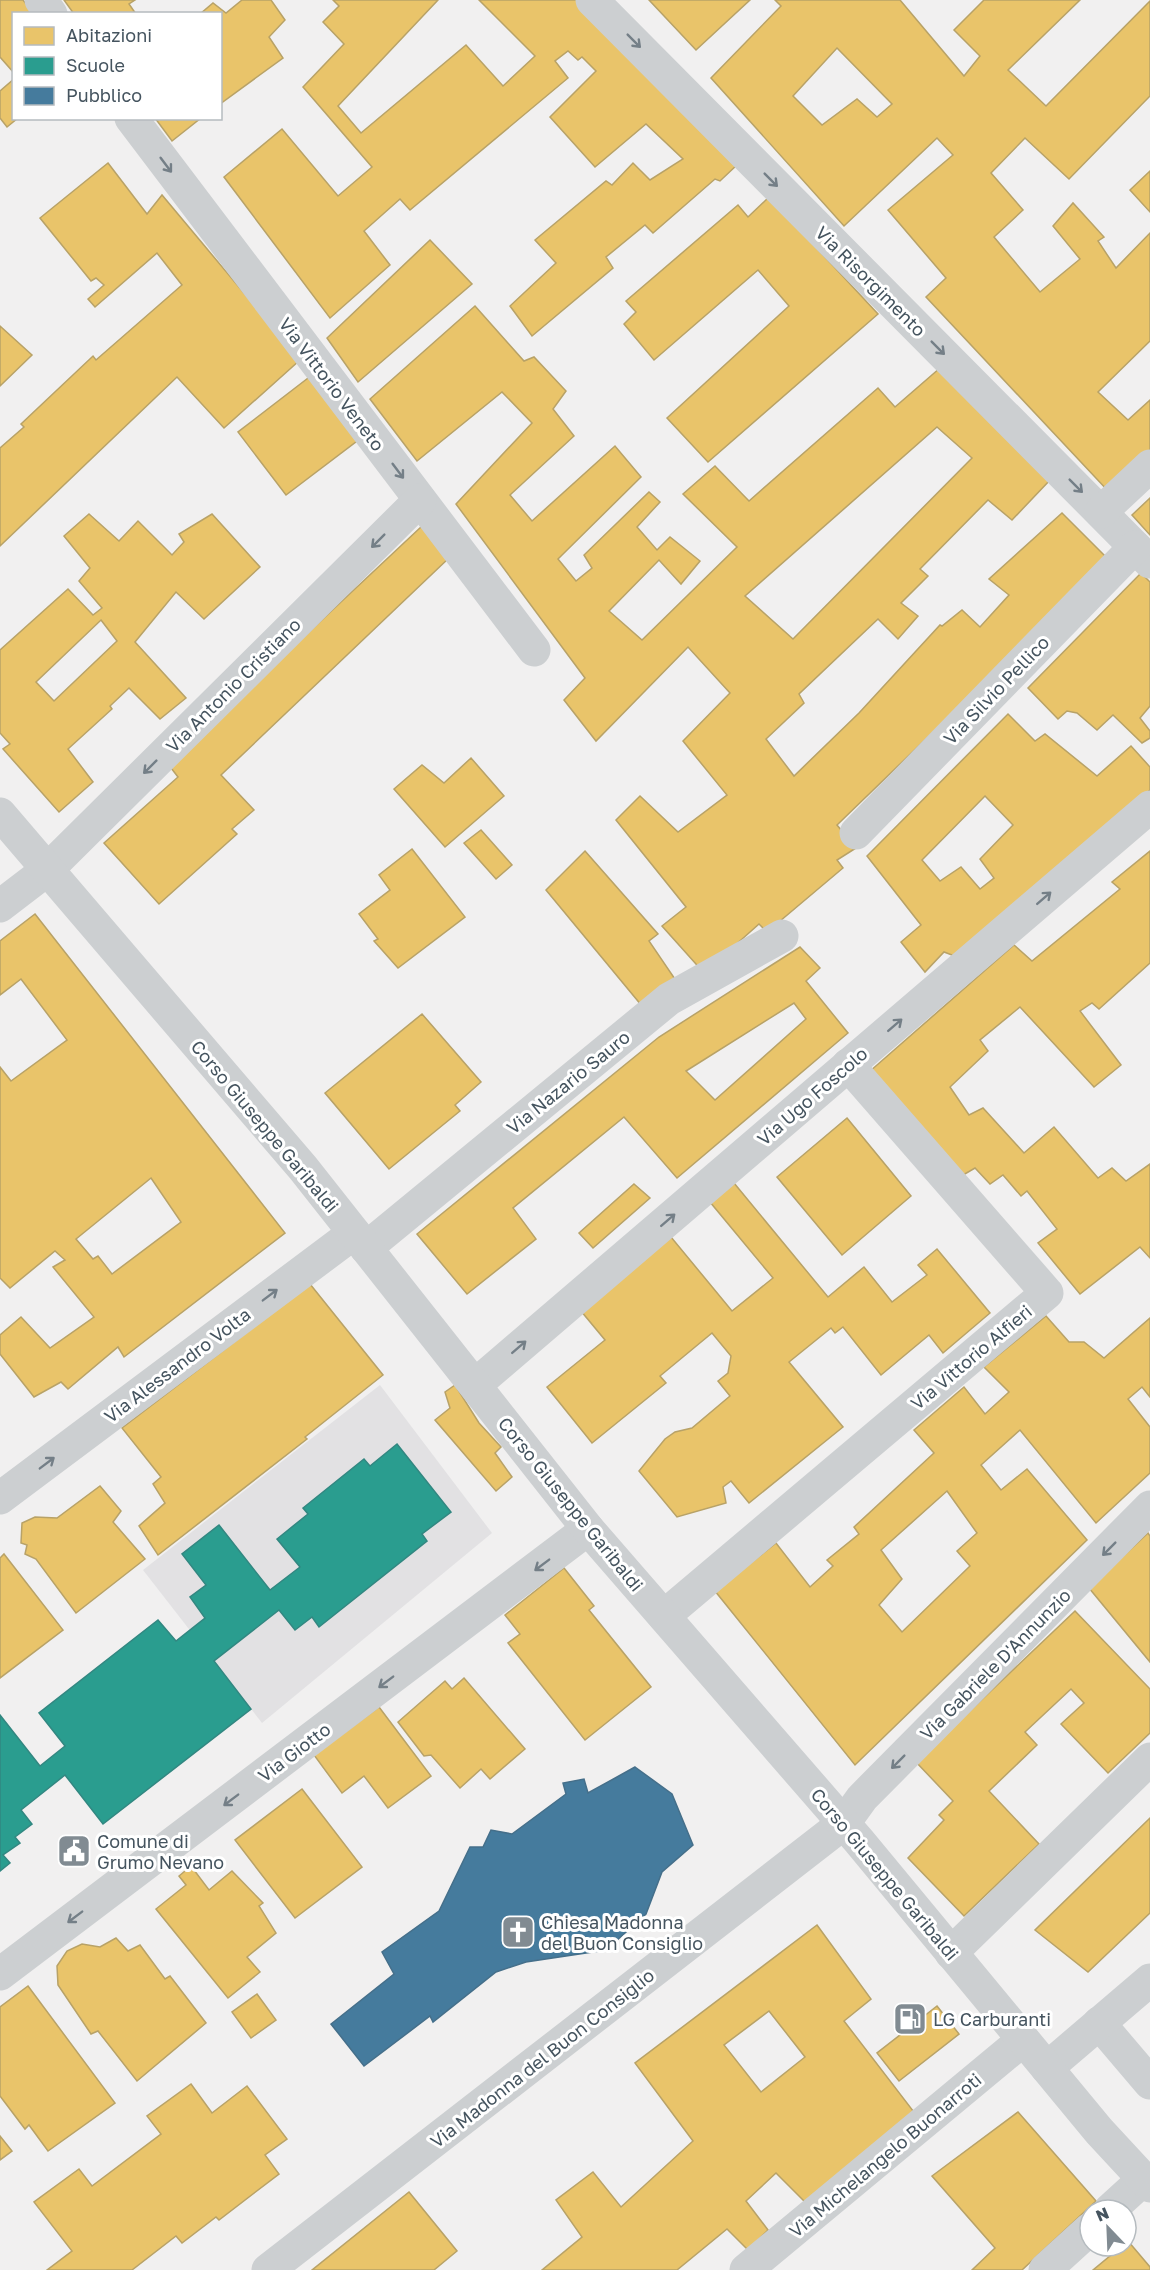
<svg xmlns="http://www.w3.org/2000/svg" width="1150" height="2270" viewBox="0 0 1150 2270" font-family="'Golos Text',sans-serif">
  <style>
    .education { fill: #e2e1e3 }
    .homes { fill: #e9c46a; stroke: #b8a267; stroke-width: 1.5; fill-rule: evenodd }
    .schools { fill: #2a9d8f; stroke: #328781; stroke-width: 1.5 }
    .public { fill: #457b9d; stroke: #456f8a; stroke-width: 1.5 }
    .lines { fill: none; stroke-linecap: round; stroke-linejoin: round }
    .minor { stroke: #cccfd1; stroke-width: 33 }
    .tertiary { stroke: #cccfd1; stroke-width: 33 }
    .oneway { stroke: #747f87 }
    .labels { text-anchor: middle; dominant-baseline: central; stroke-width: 6; stroke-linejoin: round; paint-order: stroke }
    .street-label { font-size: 18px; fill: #45545f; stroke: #fff }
    .poi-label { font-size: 18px; fill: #45545f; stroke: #fff; text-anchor: start }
  </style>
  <rect width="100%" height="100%" fill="#f1f0f0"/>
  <path class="education" d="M380,1385l112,148 -230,190 -119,-153z"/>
  <g class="homes">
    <path d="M0,0h23l11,14h-20v59l-14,-16z"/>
    <path d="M64,0h71l-6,4 7,10h-62z"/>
    <path d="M242,0h29l14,20 -16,17 14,21 -63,46v-90h-20l13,-11 13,10z"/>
    <path d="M333,0h105l-100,106 23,27 105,-88 37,41 32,-30 -56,-56h98l161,164 -18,17 -5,-2 -62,54 -8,-8 -39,32 7,11 -81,68 -22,-30 46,-43 -21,-23 71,-59 6,4 21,-22 17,17 33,-21 -37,-35 -51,43 -45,-50 46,-46 -14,-14 -4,3 -10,-9 -13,10 13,17 -158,132 -10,-11 -36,32 26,34 -60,53 -106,-141 58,-48 56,67 34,-29 -69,-80 41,-43 -21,-22 16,-16z"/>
    <path d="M649,0h101l-54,50z"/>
    <path d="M775,0h125l64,76 16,-20 -26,-26 30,-30h96l-72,70 38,36 104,-105v95l-81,83 -44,-41 -34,35 32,37 -29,27 46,55 40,-33 -27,-33 20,-23 31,34 -6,4 18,27 34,-35v108l-52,51 30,28 22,-20v52l-41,40 -183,-195 20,-19 -58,-68 65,-55 -16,-17 -93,88 -133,-148 70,-72zM837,48l55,56 -15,13 -20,-18 -35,26 -29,-29z"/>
    <path d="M14,79v39h4l-11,9 -7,-9v-27z"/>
    <path d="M155,118h46l-29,23z"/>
    <path d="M108,163l39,51 15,-19 138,165 -76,68 -47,-51 -177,169v-98l24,-21 -3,-3 72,-68 3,4 86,-75 -25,-32 -62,54 -7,-8 16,-14 -8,-7 -5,3 -51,-63z"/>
    <path d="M1150,171v41l-20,-22z"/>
    <path d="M769,197l109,117 -170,148 -41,-44 122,-112 -31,-36 -104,90 -30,-36 12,-12 -10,-11 112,-96 10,12z"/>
    <path d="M430,240l42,44 -114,98 -31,-44z"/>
    <path d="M475,306l49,55 10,-4 32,34 -13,18 21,27 -64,59 22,26 83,-75 26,31 -83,82 18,22 16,-13 -8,-13 65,-63 11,10 -23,25 20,23 13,-13 30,24 -19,23 -22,-24 -50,51 33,29 95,-93 -54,-53 32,-28 34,35 129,-113 17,19 45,-39 111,111 -39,41 -24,-20 -68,69 8,7 -27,27 17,13 -20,23 -20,-20 -79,75 5,9 -38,36 28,37 65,-63 81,-88 2,1 20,-16 18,17 29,-32 -20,-16 73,-66 48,48 -273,264 19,23 -19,12 6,8 -76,64 -8,-8 -55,49 -42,-47 24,-19 -70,-87 24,-24 38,36 49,-37 -44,-54 47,-48 -42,-46 -92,94 -32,-41 21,-22 -129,-174 76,-81 -30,-31 -85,69 -47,-62zM937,427l35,31 -179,181 -48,-43z"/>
    <path d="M0,326l32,29 -32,31z"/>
    <path d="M312,375l49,63 -75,57 -48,-63z"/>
    <path d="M1150,498v37l-18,-20z"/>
    <path d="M89,514l30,27 19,-20 34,34 12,-13 -5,-8 33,-20 48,53 -56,52 -28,-27 -41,50 51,56 -26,21 -31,-31 -19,18 2,3 -44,40 25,33 -34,30 -56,-63 7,-5 -10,-11v-83l68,-61 25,26 9,-7 -23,-27 11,-13 -26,-32zM101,620l16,21 -63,60 -18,-19z"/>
    <path d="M422,526l28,31 -229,218 33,35 -22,19 5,5 -78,70 -55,-61 74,-66 -10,-13z"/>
    <path d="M1141,573l9,9v124l-10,12 10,13v7l-8,5 -29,-28 -16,15 -20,-17 -10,-2 -9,8 -30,-31z"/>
    <path d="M1008,714l27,27 10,-7 52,42 34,-30 19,21v23l-193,167 -13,-5 -19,20 -24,-30 20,-17 -54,-69zM985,796l28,29 -33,34 14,19 -14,11 -19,-22 -21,14 -18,-21z"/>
    <path d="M471,758l33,38 -59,51 -51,-58 28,-24 22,18z"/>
    <path d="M481,830l31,35 -16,14 -32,-36z"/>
    <path d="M412,849l53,68 -67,51 -24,-27 4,-2 -19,-25 31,-24 -11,-15z"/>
    <path d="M585,851l73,83 -9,7 30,44 -37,21 -96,-116z"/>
    <path d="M1150,851v112l-51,46 -7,-6 -12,8 41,54 -27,22 -74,-80 -40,33 8,11 -38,36 19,28 14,-7 41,45 30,-26 44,51 14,-10 14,13 24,-17v94l-10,-11 -60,47 -42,-51 19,-14 -30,-38 -6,5 -18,-21 -13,9 -15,-16 -17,10 -89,-106 145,-127 18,16 88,-72 -8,-7z"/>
    <path d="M35,914l250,319 -161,124 -6,-10 -50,42 -7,-7 -27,15 -34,-43v-19l21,-18 29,31 44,-31 -41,-50 12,-7 -10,-9 -45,37 -10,-10v-211l11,14 56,-41 -46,-61 -21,16v-54zM151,1178l30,44 -69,52 -14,-18 -5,3 -17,-20z"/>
    <path d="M800,947l20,21 -14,13 42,52 -171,145 -53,-61 -111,91 23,31 -69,55 -50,-60 242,-197zM794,1003l12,16 -91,81 -29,-29z"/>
    <path d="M422,1014l59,68 -26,23 5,6 -71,58 -64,-76z"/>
    <path d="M847,1118l64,78 -69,59 -65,-78z"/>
    <path d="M734,1183l94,114 36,-30 28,35 35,-27 -9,-10 19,-16 53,64 -47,40 -14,-18 -48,40 -38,-48 -8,6 -4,-5 -42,34 54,65 -94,76 -18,-22 -8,6 3,16 -49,14 -38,-46 26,-32 10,-7 17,-4 38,-32 -12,-15 10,-8 3,-17 -19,-23 -52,43 6,7 -74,60 -45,-56 58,-47 -24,-29 90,-74 61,74 41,-33 -63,-76z"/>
    <path d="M634,1184l16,14 -57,50 -14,-15z"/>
    <path d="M310,1284l73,91 -78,62 2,2 -149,116 -19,-29 26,-23 -12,-19 8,-7 -39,-49z"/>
    <path d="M1046,1316l23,26h15l20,16 46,-40v79l-8,-10 -14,12 22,28v46l-54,50 -76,-93 -39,35 20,25 26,-21 60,71 -232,225 -140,-174 61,-48 34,44 23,-21 -6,-6 32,-26 -5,-7 80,-74 -20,-23 50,-43 21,27 24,-22 -25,-25zM947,1491l30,42 -20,18 13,15 -68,66 -23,-27 23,-26 -21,-29z"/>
    <path d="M455,1385l24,38 22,24 -6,6 17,24 -16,14 -61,-71 15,-12 -5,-16z"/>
    <path d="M100,1486l21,25 -8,11 32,37 -69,54 -40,-54 -11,-5 2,-9 -6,-2 1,-20 13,-6 22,1z"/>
    <path d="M1148,1533l2,3v126l-61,-74z"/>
    <path d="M4,1554l59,76 -63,48v-120z"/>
    <path d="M564,1568l30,38 -5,4 62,77 -66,53 -77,-97 12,-9 -15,-19z"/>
    <path d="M1075,1611l75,78v44l-42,40 -47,-49 23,-21 -13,-14 -46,43 12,13 -48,46 50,53 -75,72 -56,-58 36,-38 -5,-5 14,-14 -37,-39z"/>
    <path d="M464,1678l61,71 -35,30 -9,-10 -21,19 -29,-33 -7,1 -26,-34 47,-41 7,8z"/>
    <path d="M379,1707l52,69 -43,32 -24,-32 -22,17 -28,-38z"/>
    <path d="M302,1789l60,78 -67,51 -60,-78z"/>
    <path d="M1150,1818v95l-62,59 -53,-42z"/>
    <path d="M191,1866l18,24 23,-19 31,32 -4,3 17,27 -29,24 13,15 -32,26 -72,-89 30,-24 -7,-9z"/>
    <path d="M817,1925l54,74 -27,22 73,95 -111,87 -30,-30 -30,28 22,29 -20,20 -21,-21 -50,41h-135l40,-33 -26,-37 37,-28 28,35 72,-66 -58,-78zM769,2011l36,46 -44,35 -37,-47z"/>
    <path d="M116,1938l12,13 12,-6 25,34 5,-3 36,47 -69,58 -39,-50 -7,3 -33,-49 -1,-19 10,-15 15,-7 18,3z"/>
    <path d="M28,1986l87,117 -67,48 -19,-26 -4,4 -25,-33v-89z"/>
    <path d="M257,1994l19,26 -25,18 -19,-26z"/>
    <path d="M937,2006l22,28 -60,47 -22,-28z"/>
    <path d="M191,2084l21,29 35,-27 40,53 -22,16 14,19 -60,46 -3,-3 -34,26 -6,-7 -44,34h-85l25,-19 -38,-49 45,-33 13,17 69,-52 -14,-18z"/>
    <path d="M1018,2112l78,89 -74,69h-50l23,-22 -63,-72z"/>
    <path d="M0,2136l12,15 -12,9z"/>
    <path d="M409,2192l48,59 -23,19h-122z"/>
    <path d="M1128,2241l22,26v3h-57l29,-24h4z"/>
  </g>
  <path class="schools" d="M397,1444l54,68 -29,22 5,7 -108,86 -7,-10 -17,13 -16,-20 -65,51 37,48 -148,115 -38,-49 -44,35 11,14 -17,13 5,6 -17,12 7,8 -10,8v-156l40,51 25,-20 -26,-33 119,-93 18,21 29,-23 -15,-21 16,-12 -24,-31 37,-29 51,65 30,-23 -23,-28 31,-25 -5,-6 61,-49 6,7z"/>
  <path class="public" d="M635,1767l37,27 21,51 -31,27 -16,42 -40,36 -80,12 -30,10 -63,50 -3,-6 -66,50 -33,-42 63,-50 -12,-22 57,-41 31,-64h13l8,-17 21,4 54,-40 -3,-11 21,-4 4,14z"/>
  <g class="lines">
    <g class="minor">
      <path d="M41,0l10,14"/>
      <path d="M592,0l558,562"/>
      <path d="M131,118l403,532"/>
      <path d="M1101,512l49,-46"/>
      <path d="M856,833l279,-286"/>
      <path d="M0,906l47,-36 373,-370"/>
      <path d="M366,1248l303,-249 113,-63"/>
      <path d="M475,1385l675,-578"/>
      <path d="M0,1498l354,-265"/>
      <path d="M664,1616l383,-323 -199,-228"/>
      <path d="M951,1953l199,-194"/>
      <path d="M0,1974l588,-445"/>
      <path d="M1099,2023l51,60"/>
      <path d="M1047,2068l103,-88"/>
      <path d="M1110,2210l34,-31"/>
      <path d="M268,2270l576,-447 18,-25 288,-291"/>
      <path d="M746,2270l277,-230"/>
      <path d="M1045,2270l45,-41"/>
    </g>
    <path class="tertiary" d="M0,814l303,354 285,361 271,312 240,290 51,55"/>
  </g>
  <defs><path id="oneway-shaft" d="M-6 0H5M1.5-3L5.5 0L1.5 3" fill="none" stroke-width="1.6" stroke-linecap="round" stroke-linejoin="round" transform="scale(1.5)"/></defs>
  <g class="oneway">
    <use href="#oneway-shaft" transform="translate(634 41) rotate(45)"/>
    <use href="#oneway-shaft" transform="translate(166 165) rotate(53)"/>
    <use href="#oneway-shaft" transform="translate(771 180) rotate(45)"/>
    <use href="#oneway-shaft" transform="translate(938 348) rotate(45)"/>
    <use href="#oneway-shaft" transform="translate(398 471) rotate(53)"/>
    <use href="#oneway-shaft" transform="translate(1076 486) rotate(45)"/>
    <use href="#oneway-shaft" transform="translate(378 541) rotate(135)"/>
    <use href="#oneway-shaft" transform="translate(150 767) rotate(135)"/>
    <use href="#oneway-shaft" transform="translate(1044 898) rotate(-41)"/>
    <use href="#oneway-shaft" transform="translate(895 1025) rotate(-41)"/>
    <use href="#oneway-shaft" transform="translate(668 1220) rotate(-41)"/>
    <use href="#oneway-shaft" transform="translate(270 1295) rotate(-37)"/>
    <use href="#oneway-shaft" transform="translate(519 1347) rotate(-41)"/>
    <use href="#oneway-shaft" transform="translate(47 1463) rotate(-37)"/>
    <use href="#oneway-shaft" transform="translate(1109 1549) rotate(135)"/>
    <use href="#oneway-shaft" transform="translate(542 1565) rotate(143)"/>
    <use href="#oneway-shaft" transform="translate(386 1682) rotate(143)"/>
    <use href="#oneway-shaft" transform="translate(898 1762) rotate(135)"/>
    <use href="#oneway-shaft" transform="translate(231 1800) rotate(143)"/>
    <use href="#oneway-shaft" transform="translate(75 1917) rotate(143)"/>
  </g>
  <defs>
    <symbol id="civic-square" viewBox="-11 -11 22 22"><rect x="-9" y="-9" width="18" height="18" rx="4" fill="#818b92" stroke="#fff"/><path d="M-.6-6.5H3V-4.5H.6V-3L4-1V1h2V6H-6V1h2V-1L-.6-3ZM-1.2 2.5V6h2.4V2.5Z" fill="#fff"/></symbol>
    <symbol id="church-square" viewBox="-11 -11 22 22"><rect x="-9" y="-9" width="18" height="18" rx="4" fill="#818b92" stroke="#fff"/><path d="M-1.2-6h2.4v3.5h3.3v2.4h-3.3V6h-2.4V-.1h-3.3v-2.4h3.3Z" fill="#fff"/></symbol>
    <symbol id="fuel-square" viewBox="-11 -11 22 22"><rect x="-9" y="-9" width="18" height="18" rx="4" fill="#818b92" stroke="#fff"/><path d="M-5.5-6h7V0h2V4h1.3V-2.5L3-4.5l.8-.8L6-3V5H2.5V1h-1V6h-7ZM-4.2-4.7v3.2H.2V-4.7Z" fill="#fff"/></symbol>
  </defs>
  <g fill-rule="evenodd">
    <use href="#civic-square" x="55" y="1832" width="38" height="38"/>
    <use href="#church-square" x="499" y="1913" width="38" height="38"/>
    <use href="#fuel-square" x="891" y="2000" width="38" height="38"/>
  </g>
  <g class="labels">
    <g class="street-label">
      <text transform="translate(871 281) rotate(45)">Via Risorgimento</text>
      <text transform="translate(332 384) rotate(53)">Via Vittorio Veneto</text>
      <text transform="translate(233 685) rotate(-45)">Via Antonio Cristiano</text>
      <text transform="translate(996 690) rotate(-46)">Via Silvio Pellico</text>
      <text transform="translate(568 1082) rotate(-39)">Via Nazario Sauro</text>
      <text transform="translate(812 1096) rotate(-41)">Via Ugo Foscolo</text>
      <text transform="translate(265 1126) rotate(50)">Corso Giuseppe Garibaldi</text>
      <text transform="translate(971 1357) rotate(-40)">Via Vittorio Alfieri</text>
      <text transform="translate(177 1365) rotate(-37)">Via Alessandro Volta</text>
      <text transform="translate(571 1504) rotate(51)">Corso Giuseppe Garibaldi</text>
      <text transform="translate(995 1664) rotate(-45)">Via Gabriele D'Annunzio</text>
      <text transform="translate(294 1752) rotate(-37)">Via Giotto</text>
      <text transform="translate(885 1874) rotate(50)">Corso Giuseppe Garibaldi</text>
      <text transform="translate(542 2058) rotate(-38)">Via Madonna del Buon Consiglio</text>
      <text transform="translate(885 2155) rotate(-40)">Via Michelangelo Buonarroti</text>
    </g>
    <g class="poi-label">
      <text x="97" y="1841">Comune di<tspan x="97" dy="21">Grumo Nevano</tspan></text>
      <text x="541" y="1922">Chiesa Madonna<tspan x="541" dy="21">del Buon Consiglio</tspan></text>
      <text x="933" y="2019">LG Carburanti</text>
    </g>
  </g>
  <rect x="12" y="12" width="210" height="108" fill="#ffffff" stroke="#b5bbbf" stroke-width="1.5"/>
  <rect x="24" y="27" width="30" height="18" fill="#e9c46a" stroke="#b5bbbf" stroke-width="1.5"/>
  <text x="66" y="42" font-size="18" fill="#45545f">Abitazioni</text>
  <rect x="24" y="57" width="30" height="18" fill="#2a9d8f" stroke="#b5bbbf" stroke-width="1.5"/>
  <text x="66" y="72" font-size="18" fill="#45545f">Scuole</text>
  <rect x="24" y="87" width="30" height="18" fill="#457b9d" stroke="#b5bbbf" stroke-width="1.5"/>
  <text x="66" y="102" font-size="18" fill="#45545f">Pubblico</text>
  <g transform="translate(1108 2228) rotate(337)"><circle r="28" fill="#ffffff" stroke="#b5bbbf" stroke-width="1.5"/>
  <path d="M0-4.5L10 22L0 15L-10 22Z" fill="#818b92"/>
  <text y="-9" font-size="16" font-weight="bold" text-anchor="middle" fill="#45545f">N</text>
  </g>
</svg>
